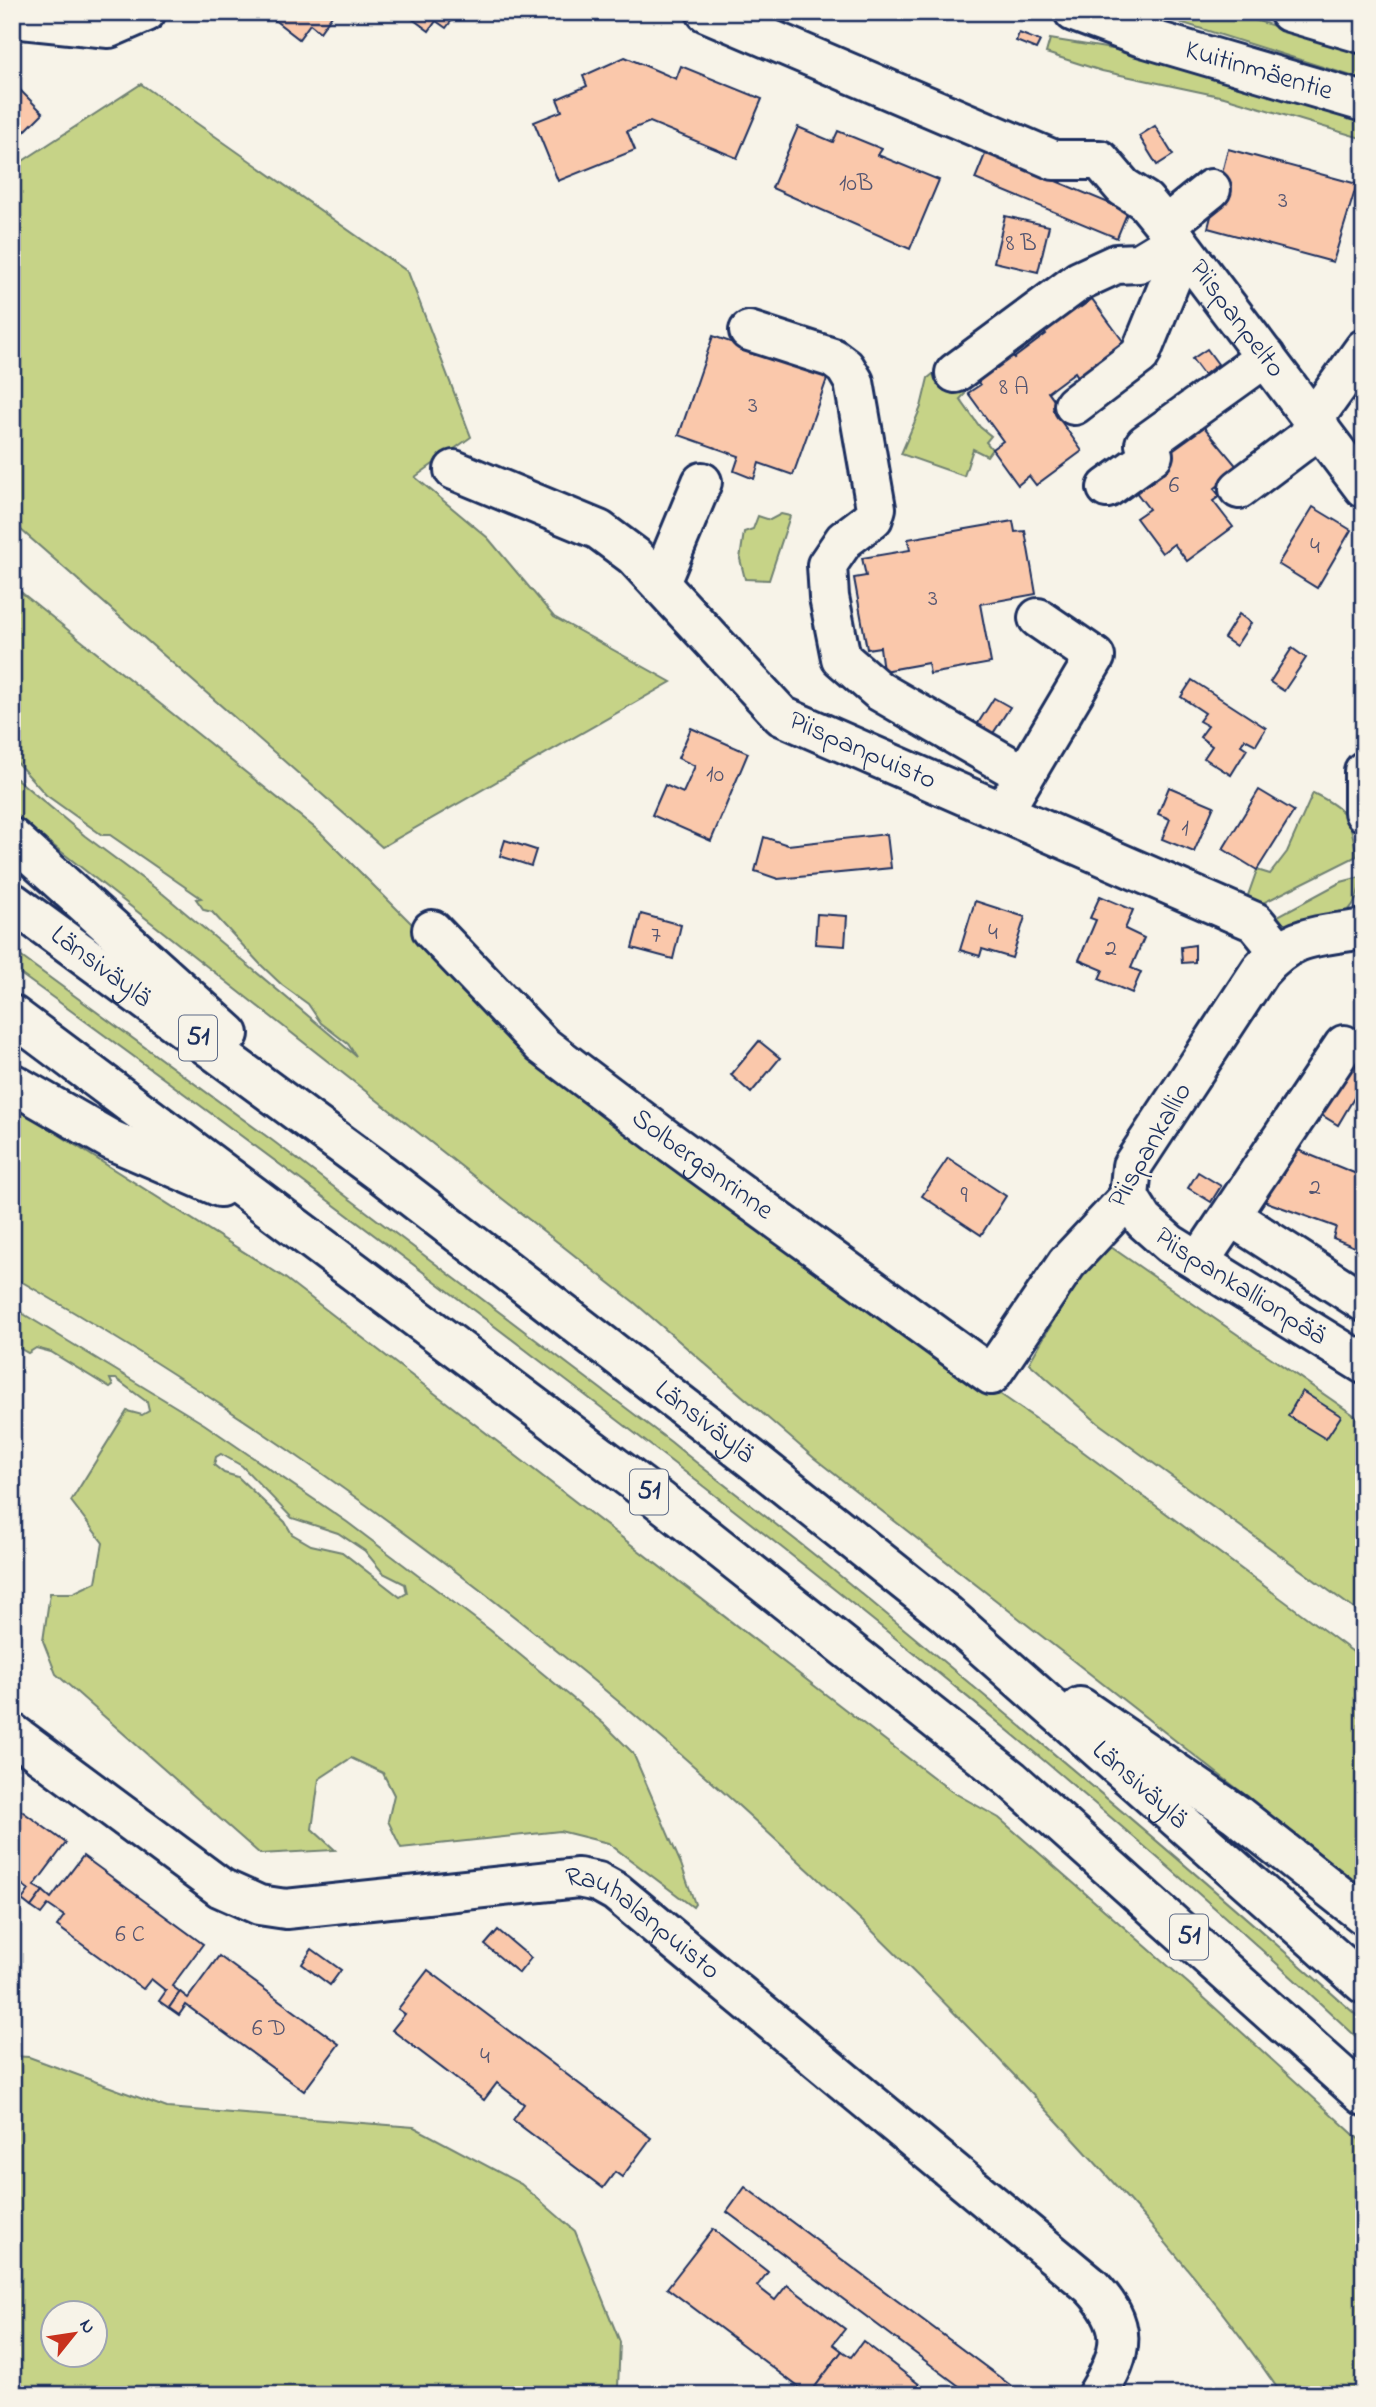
<svg xmlns="http://www.w3.org/2000/svg" width="1376" height="2407" viewBox="0 0 1376 2407" font-family="'Indie Flower',sans-serif">
  <style>
    .green { fill: #c6d387; stroke: #708172; stroke-width: 2; fill-rule: evenodd }
    .building { fill: #fac8ab; stroke: #1b2f5e; stroke-width: 2 }
    .lines { fill: none; stroke-linecap: round; stroke-linejoin: round }
    .minor-casing { stroke: #1b2f5e; stroke-width: 44 }
    .major-casing { stroke: #1b2f5e; stroke-width: 44 }
    .highway-casing { stroke: #1b2f5e; stroke-width: 44 }
    .minor { stroke: #f7f3e8; stroke-width: 38 }
    .major { stroke: #f7f3e8; stroke-width: 38 }
    .highway { stroke: #f7f3e8; stroke-width: 38 }
    .labels { text-anchor: middle; dominant-baseline: central; stroke-width: 5; stroke-linejoin: round; paint-order: stroke }
    .number-label { font-size: 24px; fill: #535571 }
    .shield { fill: #f7f3e8; stroke: #5d6a87; stroke-width: 2 }
    .shield-label { font-size: 26px; font-weight: bold; fill: #1b2f5e }
    .street-label { font-size: 28px; fill: #1b2f5e; stroke: #f7f3e8 }
  </style>
  <rect width="100%" height="100%" fill="#f7f3e8"/>
  <filter id="ink" filterUnits="userSpaceOnUse"><feTurbulence type="fractalNoise" baseFrequency=".0143" numOctaves="2"/><feDisplacementMap in="SourceGraphic" scale="14" xChannelSelector="R" yChannelSelector="G"/><feConvolveMatrix kernelMatrix="1 2 1 2 8 2 1 2 1" color-interpolation-filters="sRGB"/></filter>
  <g filter="url(#ink)">
    <g class="green">
      <path d="M1148,12h81l135,42v26z"/>
      <path d="M1050,39l93,15 221,69v16l-140,-42 -122,-26 -56,-18z"/>
      <path d="M141,84l267,188 63,165 -56,40 73,61 66,79 117,65 -289,165 -370,-325v-354z"/>
      <path d="M944,365l21,29 -5,5 20,28 11,9 -5,6 6,7 -5,7 -14,-7 -9,27 -63,-22 20,-47 7,-29z"/>
      <path d="M781,514l9,2 -21,64 -24,-1 -5,-20 4,-27 9,-3 5,-13 12,4z"/>
      <path d="M12,585l308,247 146,146 511,400 97,67 290,215v181l-5,-1 5,5v43l-550,-430 -179,-155 -623,-490v-38l73,61 78,58 193,162 -8,-12 -27,-21 -13,-19 -26,-19 -22,-21 -48,-52 -8,-2 -8,-11 5,-1 -91,-63h-8l-56,-40 -34,-38z"/>
      <path d="M1313,793c37,18 36,24 44,63l-94,47 -7,2 -10,-4 11,-31 13,4 17,-22z"/>
      <path d="M1360,877c0,46 -36,45 -72,51l-14,-10 67,-36z"/>
      <path d="M12,950l261,191 398,301c53,44 109,84 162,128 179,148 358,297 531,452v22c-262,-246 -543,-470 -829,-687 -173,-132 -347,-262 -523,-389z"/>
      <path d="M12,1105l273,173 666,513 48,27 190,166 175,160v251h-82c-79,-117 -173,-219 -269,-321 -292,-310 -632,-586 -1001,-798z"/>
      <path d="M1111,1247l253,175v194l-266,-193 -69,-60 57,-98z"/>
      <path d="M12,1307l192,117 143,98 143,108 114,94 29,29 48,111 14,40 -2,3 -85,-64 -48,-12 -159,17 -13,-27 6,-26 -11,-22 -32,-15 -32,21 -7,50 23,21 -75,4 -204,-180 -13,-33 7,-48h23l23,-11 7,-39 -32,-42 56,-90 15,4 7,-4 -2,-9 -31,-23h-6l3,7 -3,2 -59,-36 -15,-4 -8,5 -16,-9zM221,1454l21,12 50,52 46,15 27,18 18,22 22,11 2,9 -7,4 -58,-45 -31,-7 -19,-11 -7,-12 -47,-45 -14,-4 -10,-8 2,-8z"/>
      <path d="M12,2056l17,1 138,51 247,19 107,57 54,47 45,111 -2,45 -8,8h-598zM52,2312h42v42h-42z"/>
    </g>
    <g class="building">
      <path d="M264,12h70l-14,20 -10,-8 -11,15z"/>
      <path d="M403,12h55l-12,16 -10,-7 -7,10z"/>
      <path d="M758,12h32l-6,13z"/>
      <path d="M1019,33l21,8 -4,8 -20,-8z"/>
      <path d="M625,57l51,22 5,-13 81,33 -25,59 -87,-36 -23,9 8,19 -77,31 -24,-59 28,-11 -5,-12 30,-13 -4,-10z"/>
      <path d="M20,90l23,23 -20,20 -5,-5 -6,7v-36z"/>
      <path d="M1155,126l18,29 -16,10 -18,-29z"/>
      <path d="M798,127l35,15 5,-11 44,18 -4,6 61,25 -29,69 -138,-61z"/>
      <path d="M1228,149l129,35 -24,78 -125,-34z"/>
      <path d="M986,152l142,59 -11,27 -142,-59z"/>
      <path d="M1005,216l44,10 -11,46 -44,-10z"/>
      <path d="M1073,296l8,11 11,-8 36,49 -46,35 -7,-11 -27,20 10,14 -5,4 29,41 -46,34 -7,-9 -11,9 -26,-36 11,-8 -35,-48 12,-8 -9,-13 35,-26 8,12 32,-24 -9,-11z"/>
      <path d="M713,336l115,40 -35,99 -34,-12 -5,16 -20,-8 5,-15 -60,-21z"/>
      <path d="M1207,349l11,15 -14,11 -12,-16z"/>
      <path d="M1195,416l44,53 -25,20 6,7 -7,5 20,26 -46,34 -13,-17 -12,9 -26,-35 13,-9 -20,-26z"/>
      <path d="M1313,507l38,23 -34,58 -39,-24z"/>
      <path d="M1013,521l2,11 10,-1 11,63 -56,10 11,59 -61,11 -2,-11 -45,8 -3,-24 -13,2 -13,-71 12,-2 -4,-18 48,-8 -2,-11z"/>
      <path d="M1239,614l12,9 -15,23 -12,-8z"/>
      <path d="M1292,648l14,10 -22,33 -14,-9z"/>
      <path d="M1192,680l74,48 -10,17 -11,-6 -4,6 6,4 -16,26 -27,-17 8,-12 -12,-9 8,-11 -9,-5 6,-8 -24,-16z"/>
      <path d="M994,698l16,9 -20,31 -15,-10z"/>
      <path d="M691,728l57,25 -37,88 -59,-26 13,-30 18,8 12,-27 -17,-8z"/>
      <path d="M1169,787l45,19 -20,46 -32,-13 8,-20 -12,-5z"/>
      <path d="M1259,790l35,21 -37,59 -34,-21z"/>
      <path d="M887,834l4,34 -113,11 -23,-8 9,-34 24,8z"/>
      <path d="M505,840l31,10 -5,16 -31,-10z"/>
      <path d="M1100,896l33,14 -8,19 19,9 -13,30 10,4 -9,21 -33,-14 4,-9 -24,-10 17,-40 -6,-2z"/>
      <path d="M975,901l50,16 -13,41 -30,-9 -2,7 -20,-6z"/>
      <path d="M641,914l40,11 -8,34 -41,-11z"/>
      <path d="M817,914l30,2 -2,30 -30,-2z"/>
      <path d="M1195,945v17l-13,1 -1,-16z"/>
      <path d="M759,1041l21,17 -29,35 -20,-18z"/>
      <path d="M1351,1051l13,8v22l-26,44 -23,-14z"/>
      <path d="M1293,1148l71,29v74l-31,-13 3,-11 -75,-27 13,-29 9,4z"/>
      <path d="M948,1158l58,38 -25,39 -59,-39z"/>
      <path d="M1198,1172l23,14 -10,16 -23,-14z"/>
      <path d="M1302,1391l39,25 -15,23 -38,-23z"/>
      <path d="M12,1804l54,39 -32,43 9,5 -12,16 -9,-7 7,-10 -15,-12 -2,3z"/>
      <path d="M83,1856l120,88 -31,42 8,6 -11,16 -10,-7 7,-10 -15,-12 -8,10 -86,-63 7,-10 -16,-11 -7,9 -10,-7 12,-16 8,7z"/>
      <path d="M498,1930l33,28 -12,15 -34,-28z"/>
      <path d="M312,1949l29,21 -11,15 -28,-21z"/>
      <path d="M219,1956l120,88 -35,47 -118,-86 -7,10 -10,-7 11,-16 8,6z"/>
      <path d="M428,1970l223,168 -29,39 -7,-5 -12,16 -90,-68 11,-16 -27,-21 -13,17 -92,-70 13,-16 -7,-5z"/>
      <path d="M745,2187l273,204 -3,4h-44l-244,-183z"/>
      <path d="M713,2229l55,43 -11,14 18,14 12,-15 58,44 -12,15 9,7 -33,44 -142,-107z"/>
      <path d="M863,2341l57,44 -8,10h-103l33,-44 9,6z"/>
    </g>
    <g class="lines">
      <defs>
        <g id="minor">
          <path id="s1" d="M706,12l348,148h46l23,27 22,14 32,39 187,248"/>
          <path d="M12,18l97,10 37,-16"/>
          <path d="M1165,226l46,-37"/>
          <path d="M749,331l84,27 12,9 9,15 22,126 -3,10 -29,22 -17,25 2,32 12,61 38,33 144,83"/>
          <path d="M955,373l124,-92 37,-17 23,-1 38,-23"/>
          <path d="M1074,405l66,-50 31,-76 6,-39"/>
          <path d="M1313,420l51,-71"/>
          <path id="s2" d="M454,470l145,60 35,26 148,160 473,206 23,28"/>
          <path d="M1107,488l46,-33 -8,-11 121,-87"/>
          <path d="M1239,489l81,-61"/>
          <path d="M660,583l42,-101"/>
          <path d="M1364,771v41"/>
          <path d="M1012,797l83,-140 -57,-39"/>
          <path id="s3" d="M432,930l110,115 124,94 325,236 76,-112 62,-66 3,-31 128,-195c33,-38 57,-34 104,-42"/>
          <path id="s4" d="M1129,1197l15,24 26,23 194,120"/>
          <path d="M1232,1217l132,85"/>
          <path d="M1199,1262l145,-217"/>
          <path id="s5" d="M12,1733l209,155 38,17 27,4 292,-31 20,4 18,10 475,394c38,40 33,64 6,109"/>
        </g>
        <g id="major">
          <path id="s6" d="M1074,12l65,24 225,66"/>
          <path d="M1289,12l75,22"/>
        </g>
        <g id="highway">
          <path d="M12,838l217,196"/>
          <path id="s7" d="M12,902l371,273 370,285 193,154 418,370"/>
          <path d="M12,1015l646,484 354,281 352,316"/>
          <path d="M12,1083l99,57 109,47"/>
          <path d="M1080,1707l156,107 128,101"/>
        </g>
      </defs>
      <use href="#minor" class="minor-casing"/>
      <use href="#major" class="major-casing"/>
      <use href="#highway" class="highway-casing"/>
      <use href="#minor" class="minor"/>
      <use href="#major" class="major"/>
      <use href="#highway" class="highway"/>
    </g>
  </g>
  <g class="labels">
    <g class="number-label">
      <text x="856" y="184">10B</text>
      <text x="1283" y="201">3</text>
      <text x="1021" y="244">8 B</text>
      <text x="1014" y="388">8 A</text>
      <text x="753" y="406">3</text>
      <text x="1174" y="486">6</text>
      <text x="1315" y="547">4</text>
      <text x="933" y="599">3</text>
      <text x="715" y="775">10</text>
      <text x="1185" y="829">1</text>
      <text x="993" y="933">4</text>
      <text x="656" y="936">7</text>
      <text x="1111" y="949">2</text>
      <text x="1315" y="1188">2</text>
      <text x="964" y="1196">9</text>
      <text x="130" y="1935">6 C</text>
      <text x="269" y="2029">6 D</text>
      <text x="485" y="2057">4</text>
    </g>
    <g class="shield">
      <rect x="179" y="1015.5" width="38" height="45" rx="5"/>
      <rect x="630" y="1469.5" width="38" height="45" rx="5"/>
      <rect x="1170" y="1914.5" width="38" height="45" rx="5"/>
    </g>
    <g class="shield-label">
      <text x="198" y="1038">51</text>
      <text x="649" y="1492">51</text>
      <text x="1189" y="1937">51</text>
    </g>
    <g class="street-label">
      <text stroke="none"><textPath href="#s6" startOffset="194">Kuitinmäentie</textPath></text>
      <text stroke="none"><textPath href="#s1" startOffset="635">Piispanpelto</textPath></text>
      <text stroke="none"><textPath href="#s2" startOffset="506">Piispanpuisto</textPath></text>
      <text stroke="none"><textPath href="#s7" startOffset="110">Länsiväylä</textPath></text>
      <text transform="translate(1151 1146) rotate(-60)">Piispankallio</text>
      <text stroke="none"><textPath href="#s3" startOffset="359">Solberganrinne</textPath></text>
      <text stroke="none"><textPath href="#s4" startOffset="145">Piispankallionpää</textPath></text>
      <text stroke="none"><textPath href="#s7" startOffset="866">Länsiväylä</textPath></text>
      <text stroke="none"><textPath href="#s7" startOffset="1433">Länsiväylä</textPath></text>
      <text stroke="none"><textPath href="#s5" startOffset="702">Rauhalanpuisto</textPath></text>
    </g>
  </g>
  <rect width="1376" height="2407" fill="none" stroke="#f7f3e8" stroke-width="42"/>
  <rect x="21" y="21" width="1334" height="2365" fill="none" stroke="#1b2f5e" stroke-width="2.5" filter="url(#ink)"/>
  <g transform="translate(74 2334) rotate(60)"><circle r="33" fill="#f7f3e8" stroke="#9fa5b1" stroke-width="2"/>
  <path d="M0-5L12 26L0 18L-12 26Z" fill="#c8321e"/>
  <text y="-10" font-size="19" font-weight="bold" text-anchor="middle" fill="#1b2f5e">N</text>
  </g>
</svg>
